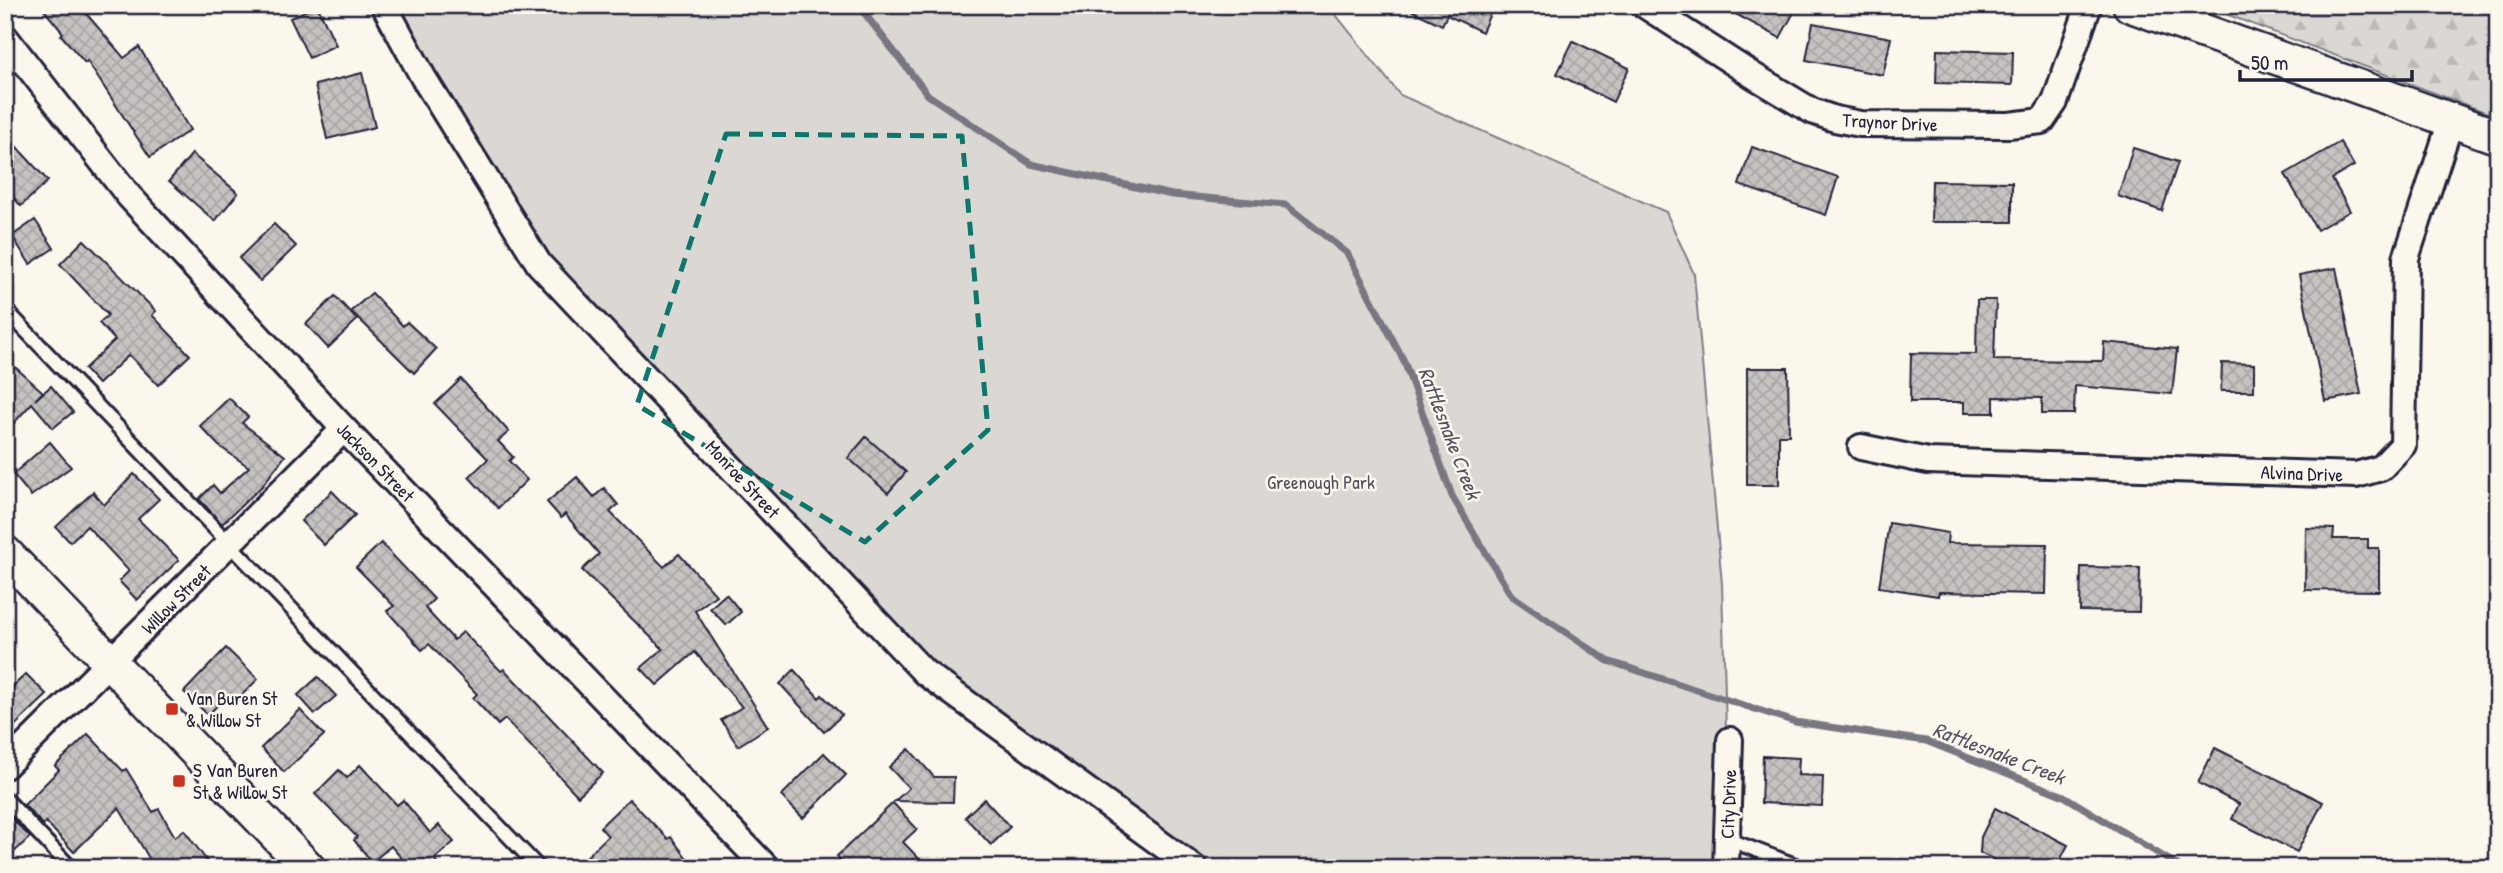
<svg xmlns="http://www.w3.org/2000/svg" width="2503" height="873" viewBox="0 0 2503 873" font-family="'Patrick Hand',sans-serif">
  <style>
    .green { fill: #dbd8d3; stroke: #7e7d87; stroke-width: 2 }
    .forest { fill: url(#forest-firs); stroke: #7e7d87; stroke-width: 2 }
    .lines { fill: none; stroke-linecap: round; stroke-linejoin: round }
    .stream { stroke: #787681; stroke-width: 7 }
    .building { fill: url(#building-cross-hatch); stroke: #22223b; stroke-width: 2 }
    .lane-casing { stroke: #22223b; stroke-width: 18 }
    .street-casing { stroke: #22223b; stroke-width: 30 }
    .secondary-casing { stroke: #22223b; stroke-width: 38 }
    .lane { stroke: #fbf7ec; stroke-width: 12 }
    .street { stroke: #fbf7ec; stroke-width: 24 }
    .secondary { stroke: #fbf7ec; stroke-width: 33 }
    .marked { fill: none; stroke: #0f766e; stroke-width: 5; stroke-dasharray: 14 9; stroke-linejoin: round }
    .poi-dot { fill: #c8321e; stroke: #fbf7ec; stroke-width: 2.5 }
    .labels { text-anchor: middle; dominant-baseline: central; stroke-width: 5; stroke-linejoin: round; paint-order: stroke }
    .street-label { font-size: 19px; fill: #22223b; stroke: #fbf7ec }
    .park-label { font-size: 19px; fill: #505061; stroke: #fbf7ec }
    .poi-label { font-size: 19px; fill: #22223b; stroke: #fbf7ec; text-anchor: start }
    .water-label { font-size: 21px; font-style: italic; fill: #545364; stroke: #fbf7ec }
  </style>
  <defs>
    <pattern id="forest-firs" width="22" height="20" patternUnits="userSpaceOnUse" patternTransform="scale(1.75)"><rect width="22" height="20" fill="#dbd8d3"/><path d="M5 1l3.5 6h-7zM16 11l3.5 6h-7z" fill="#bcb9b6"/></pattern>
    <pattern id="building-cross-hatch" width="8" height="8" patternUnits="userSpaceOnUse" patternTransform="scale(1.75)"><rect width="8" height="8" fill="#c6c2c0"/><path d="M0 0l8 8M0 8l8-8" fill="none" stroke="#aaa6a6"/></pattern>
  </defs>
  <rect width="100%" height="100%" fill="#fbf7ec"/>
  <filter id="ink" filterUnits="userSpaceOnUse"><feTurbulence type="fractalNoise" baseFrequency=".0143" numOctaves="2"/><feDisplacementMap in="SourceGraphic" scale="14" xChannelSelector="R" yChannelSelector="G"/><feConvolveMatrix kernelMatrix="1 2 1 2 8 2 1 2 1" color-interpolation-filters="sRGB"/></filter>
  <g filter="url(#ink)">
    <path class="green" d="M384,5h944l72,90 266,117 28,62 28,310 4,148 -3,136h-530l-269,-196 -384,-408z"/>
    <path class="forest" d="M2202,5h296v112z"/>
    <g class="lines">
      <path class="stream" d="M858,5l70,90 103,69 141,31 114,10 61,48 57,108 48,135 59,99 97,66 187,61 131,19 138,55 118,72"/>
    </g>
    <g class="building">
      <path d="M40,5h39l45,53 15,-11 51,83 -40,27 -63,-96 -2,2 -24,-28 2,-2z"/>
      <path d="M317,5l19,40 -27,13 -19,-40z"/>
      <path d="M1400,5h94l-12,27 -35,-17 -5,10z"/>
      <path d="M1719,5h79l-18,33z"/>
      <path d="M1813,23l78,15 -8,37 -77,-15z"/>
      <path d="M1573,41l56,27 -16,34 -56,-28z"/>
      <path d="M1937,50l76,2 -1,33 -76,-2z"/>
      <path d="M362,73l13,54 -48,12 -12,-54z"/>
      <path d="M2340,142l14,24 -22,13 18,32 -33,19 -32,-56z"/>
      <path d="M15,145l33,36 -27,25 -16,-18v-35z"/>
      <path d="M1752,147l86,30 -12,38 -87,-30z"/>
      <path d="M2133,148l45,14 -16,49 -44,-15z"/>
      <path d="M192,154l46,39 -23,28 -46,-40z"/>
      <path d="M1932,181l80,1v40h-81z"/>
      <path d="M35,220l19,28 -24,16 -18,-28z"/>
      <path d="M274,224l22,22 -36,35 -21,-23z"/>
      <path d="M84,240l72,71 -4,4 38,40 -32,30 -29,-30 -31,29 -14,-15 31,-29 -16,-17 9,-8 -48,-51z"/>
      <path d="M2336,268l25,126 -36,7 -26,-126z"/>
      <path d="M372,293l31,33 4,-4 29,27 -22,24 -63,-62z"/>
      <path d="M335,296l22,24 -29,28 -22,-24z"/>
      <path d="M1977,300h19l-2,60 109,1 1,-19 73,7 -5,45 -97,-8 -1,28h-32v-16l-48,-1v16h-30v-11h-54l1,-49 65,1z"/>
      <path d="M2222,363l32,1v27h-33z"/>
      <path d="M15,367l28,25 -8,8 16,-14 22,26 -20,16 -21,-25 -27,30v-56z"/>
      <path d="M1747,368h41l1,67h-10v50h-32z"/>
      <path d="M461,379l48,53 -11,9 15,16 -4,4 18,19 -29,28 -29,-31 19,-18 -53,-55z"/>
      <path d="M229,398l19,19 -6,6 43,33 -23,30 -40,38 -23,-25 14,-14 7,8 29,-26 -30,-21 -19,-20z"/>
      <path d="M866,437l40,35 -18,21 -40,-35z"/>
      <path d="M50,442l21,25 -40,29 -18,-22z"/>
      <path d="M134,474l25,25 -21,20 41,41 -42,40 -18,-19 10,-10 -42,-45 -17,16 -14,-15 37,-35 11,13z"/>
      <path d="M577,477l17,20 10,-9 14,17 -8,7 54,55 15,-13 37,41 -21,16 73,116 -30,19 -17,-26 21,-13 -47,-55 -38,33 -16,-17 22,-19 -81,-79 17,-16 -34,-40 -4,4 -14,-16z"/>
      <path d="M332,491l23,24 -31,30 -23,-24z"/>
      <path d="M1889,523l59,10 -1,10 100,1 -1,50 -107,-2 -1,4 -59,-9z"/>
      <path d="M2306,528l28,1 -1,10h35v9h11v43l-74,-1z"/>
      <path d="M381,543l53,56 -9,9 29,32 9,-8 38,39 3,-2 99,104 -25,23 -73,-77 -7,6 -25,-27 4,-4 -48,-50 -7,6 -35,-39 7,-5 -38,-39z"/>
      <path d="M2081,567l59,1 -1,44 -59,-1z"/>
      <path d="M726,594l15,18 -15,13 -16,-17z"/>
      <path d="M226,648l32,31 -23,23 -8,-7 -19,20 -24,-23z"/>
      <path d="M794,670l25,28 3,-3 20,20 -18,17 -44,-48z"/>
      <path d="M26,674l21,21 -42,40v-41z"/>
      <path d="M318,677l18,19 -21,18 -17,-19z"/>
      <path d="M300,710l24,25 -40,37 -23,-24z"/>
      <path d="M88,734l35,37 3,-2 27,43 6,-3 16,28 9,-7 28,38h-57l-36,-60 -45,44 -28,-30 -3,3 -19,-20 35,-35 -4,-4z"/>
      <path d="M2215,748l108,54 -26,50 -65,-33 7,-15 -41,-21z"/>
      <path d="M909,749l25,28h20l-1,25 -58,-1 14,-13 -20,-21z"/>
      <path d="M824,753l22,22 -43,43 -22,-22z"/>
      <path d="M1763,756l36,2 -1,17 25,1 -1,30 -61,-3z"/>
      <path d="M360,765l37,40 6,-5 27,33 9,-8 15,17 -20,17 8,9h-32l-19,-22 -19,16 -18,-22 3,-3 -42,-43 24,-24 8,8z"/>
      <path d="M629,799l39,40 3,-2 18,24 -9,7h-105l33,-32 -8,-9z"/>
      <path d="M984,799l26,28 -19,18 -26,-28z"/>
      <path d="M893,803l24,26 -14,13 25,26h-81l-10,-12z"/>
      <path d="M1995,808l73,37 -12,23h-45l-31,-15 1,-16z"/>
      <path d="M11,818l19,19 -25,24v-37z"/>
    </g>
    <g class="lines">
      <defs>
        <g id="lane">
          <path d="M5,309l534,559"/>
          <path d="M5,798l66,70"/>
          <path d="M1727,839l76,29"/>
        </g>
        <g id="street">
          <path d="M384,5l39,72 116,187 385,408 270,196"/>
          <path d="M1644,5l110,71 58,35 23,8 25,5 149,1 33,-4 13,-19 34,-97"/>
          <path d="M5,37l124,159 215,233 423,439"/>
          <path d="M1861,447l67,14 428,14 25,-7 22,-23 3,-187 45,-137"/>
          <path d="M5,766l339,-337"/>
          <path d="M1726,868l4,-128"/>
        </g>
        <g id="secondary">
          <path d="M2130,5l368,132"/>
          <path d="M5,553l303,315"/>
        </g>
      </defs>
      <use href="#lane" class="lane-casing"/>
      <use href="#street" class="street-casing"/>
      <use href="#secondary" class="secondary-casing"/>
      <use href="#lane" class="lane"/>
      <use href="#street" class="street"/>
      <use href="#secondary" class="secondary"/>
    </g>
  </g>
  <path class="marked" d="M726,134l236,2 26,294 -123,112 -228,-137z"/>
  <g class="poi-dot">
    <rect x="165" y="702" width="14" height="14" rx="3.5"/>
    <rect x="172" y="774" width="14" height="14" rx="3.5"/>
  </g>
  <g class="labels">
    <g class="street-label">
      <text transform="translate(1890 122) rotate(3)">Traynor Drive</text>
      <text transform="translate(376 462) rotate(46)">Jackson Street</text>
      <text transform="translate(2302 473) rotate(2)">Alvina Drive</text>
      <text transform="translate(743 479) rotate(47)">Monroe Street</text>
      <text transform="translate(176 599) rotate(-45)">Willow Street</text>
      <text transform="translate(1728 804) rotate(-88)">City Drive</text>
    </g>
    <g class="park-label">
      <text x="1321" y="482">Greenough Park</text>
    </g>
    <g class="poi-label">
      <text x="186" y="698">Van Buren St<tspan x="186" dy="22">&amp; Willow St</tspan></text>
      <text x="193" y="770">S Van Buren<tspan x="193" dy="22">St &amp; Willow St</tspan></text>
    </g>
    <g class="water-label">
      <text transform="translate(1450 433) rotate(69)">Rattlesnake Creek</text>
      <text transform="translate(1999 753) rotate(21)">Rattlesnake Creek</text>
    </g>
  </g>
  <rect width="2503" height="873" fill="none" stroke="#fbf7ec" stroke-width="28"/>
  <rect x="14" y="14" width="2475" height="845" fill="none" stroke="#22223b" stroke-width="2.5" filter="url(#ink)"/>
  <path d="M2240 70v10h172v-10" fill="none" stroke="#22223b" stroke-width="3.5"/>
  <text x="2251" y="70" font-size="21" fill="#22223b" stroke="#fbf7ec" stroke-width="5" paint-order="stroke">50 m</text>
</svg>
